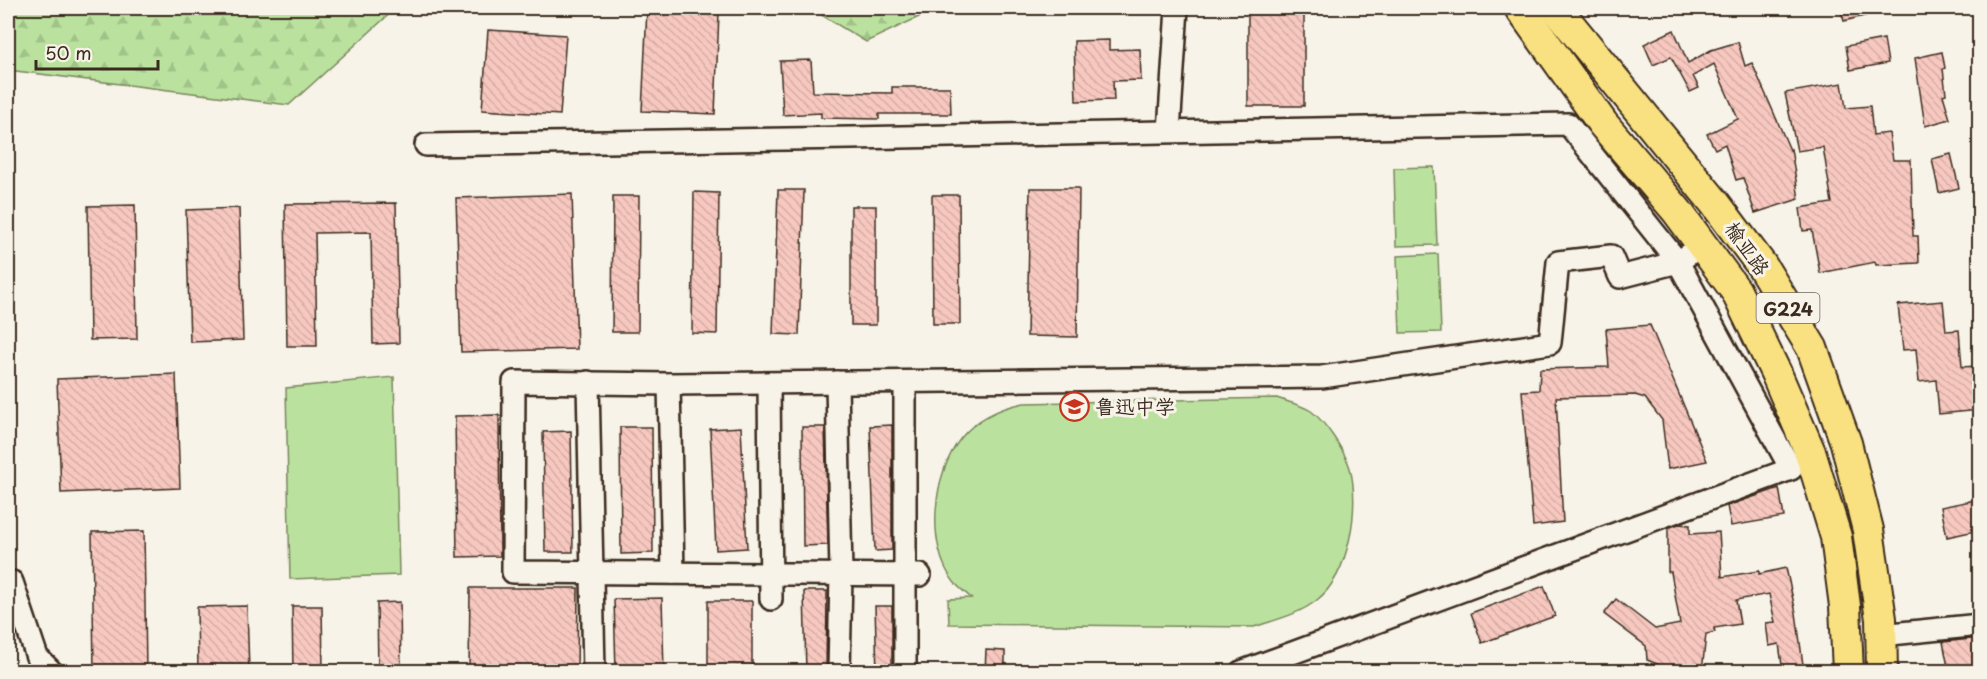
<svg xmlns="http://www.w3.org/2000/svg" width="1987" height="679" viewBox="0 0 1987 679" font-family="'Playpen Sans','LXGW WenKai TC',sans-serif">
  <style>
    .forest { fill: url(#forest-firs); stroke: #7a865e; stroke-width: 1.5 }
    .park { fill: #bae29e; stroke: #7a865e; stroke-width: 1.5 }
    .building { fill: url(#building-back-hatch); stroke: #3b2a1e; stroke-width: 1.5 }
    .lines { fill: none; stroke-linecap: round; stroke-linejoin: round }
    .minor-casing { stroke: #3b2a1e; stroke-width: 26 }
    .highway-casing { stroke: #3b2a1e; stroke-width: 34 }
    .minor { stroke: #f7f3e8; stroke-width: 21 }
    .highway { stroke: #f9e181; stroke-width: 30 }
    .labels { text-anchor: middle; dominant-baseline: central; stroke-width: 6; stroke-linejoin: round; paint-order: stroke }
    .shield { fill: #f7f3e8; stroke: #73665b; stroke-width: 1.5 }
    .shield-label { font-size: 18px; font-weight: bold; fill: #3b2a1e }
    .street-label { font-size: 20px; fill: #3b2a1e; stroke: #f7f3e8 }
    .poi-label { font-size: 20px; fill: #3b2a1e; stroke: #f7f3e8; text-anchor: start }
  </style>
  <defs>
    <pattern id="forest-firs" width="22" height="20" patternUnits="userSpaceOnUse" patternTransform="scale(1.5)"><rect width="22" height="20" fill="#bae29e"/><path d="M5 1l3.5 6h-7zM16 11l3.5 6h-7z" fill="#a1c288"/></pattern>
    <pattern id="building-back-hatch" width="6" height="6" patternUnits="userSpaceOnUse" patternTransform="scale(1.5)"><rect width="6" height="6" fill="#f7c8bf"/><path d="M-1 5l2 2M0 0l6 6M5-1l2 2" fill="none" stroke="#d5aca4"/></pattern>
  </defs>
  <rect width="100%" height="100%" fill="#f7f3e8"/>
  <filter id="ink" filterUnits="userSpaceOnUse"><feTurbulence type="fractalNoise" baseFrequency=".0167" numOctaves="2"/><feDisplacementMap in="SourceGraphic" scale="12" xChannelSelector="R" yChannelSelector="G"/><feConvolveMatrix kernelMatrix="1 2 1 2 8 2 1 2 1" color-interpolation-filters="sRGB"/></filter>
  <g filter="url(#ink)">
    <g class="forest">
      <path d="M8,8h388l-107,97 -281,-35z"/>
      <path d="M810,8h128l-72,34z"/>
    </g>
    <g class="park">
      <path d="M1434,167l3,78 -41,1 -2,-78z"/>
      <path d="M1438,254l3,78 -41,1 -3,-77z"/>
      <path d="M394,377l5,198 -109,4 -4,-191z"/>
      <path d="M1277,398c11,4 25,7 34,13 14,10 34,41 39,57 10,38 0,106 -33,132 -17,14 -42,20 -63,27l-305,-3 -1,-25 23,-1c-5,-5 -12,-10 -17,-16 -29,-37 -21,-109 7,-144 16,-20 39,-30 63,-35z"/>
    </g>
    <g class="building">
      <rect x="1248" y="8" width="56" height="98"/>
      <path d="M1840,8h39l1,4 -36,9z"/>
      <path d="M647,9l72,3 -4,102 -73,-3z"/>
      <path d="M488,30l78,5 -6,80 -78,-5z"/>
      <path d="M1674,30l14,33 23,-13 27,-8 7,24 7,-3 38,87 1,-1 8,50 -44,14 -12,-35 -7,2 -11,-36 -10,5 -8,-15 31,-15 -24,-55 -21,12 6,12 -9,4 -19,-35 -18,8 -9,-21z"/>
      <path d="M1884,39l4,24 -38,7 -4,-24z"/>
      <path d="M1109,40v10l31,-1 1,31 -28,1 1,19 -38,1 -2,-60z"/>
      <path d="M1942,52l3,16 -2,1 3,25 -3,1 7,24 -25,7 -10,-68z"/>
      <path d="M811,60l2,32 79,1v-6h58l1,27h-72v5l-58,-1v-5l-38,2 -3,-54z"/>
      <path d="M1842,83l4,25 24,-2 3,29 16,-2 4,27h18l2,76h5l1,27 -43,2 -1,-3 -55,11 -8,-43 -9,1 -3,-23 32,-5 -9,-56 -26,4 -12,-58z"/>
      <path d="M1951,154l8,34 -20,5 -7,-34z"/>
      <path d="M1030,188h49l-2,149 -50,-1z"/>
      <path d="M778,190h26l-5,145 -26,-1z"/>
      <path d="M694,192l25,1 -2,141 -25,-1z"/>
      <path d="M572,194l5,155 -116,3 -5,-154z"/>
      <path d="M932,195h27l1,129h-27z"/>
      <path d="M613,196h26l-1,136h-26z"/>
      <path d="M396,203l3,140 -26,1 -2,-112 -56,1 2,113h-30l-2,-142z"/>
      <path d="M135,205l2,134 -47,1 -2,-134z"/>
      <rect x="851" y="206" width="25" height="119"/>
      <path d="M239,208l4,132 -53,2 -4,-132z"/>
      <path d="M1943,301l3,30 13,-1 3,37 14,-1 4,44 -41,4 -3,-34 -17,2 -3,-33 -13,1 -5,-45z"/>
      <path d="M1650,325l57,136 -39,8 -6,-49 -17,-22 -10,-3 -79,2 7,125 -30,4 -11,-135 17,-1 1,-21 69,-2 -3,-38z"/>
      <path d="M176,374l4,114 -119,5 -4,-114z"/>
      <path d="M499,415l1,141 -43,1 -2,-141z"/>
      <path d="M892,425v125l-17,1 -5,-125z"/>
      <path d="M620,427h32l1,126 -32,1z"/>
      <path d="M741,427l6,121 -31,2 -6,-121z"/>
      <path d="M802,427h23l3,118 -25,1z"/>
      <path d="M571,431l2,121h-28l-2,-120z"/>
      <path d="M1779,488l5,29 -53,9 -4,-20z"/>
      <path d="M1980,499v31l-33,7 -6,-30z"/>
      <path d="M1678,524l12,1v9l29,-2 3,45 37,-6v3l27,-6 10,45 8,59h-21l-4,-28 -10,2 -3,-23 9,-1 -6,-28 -33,6 4,24 -26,4 1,4 -9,2 -4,38 -32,-3 -23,-9 -1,-14 -42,-32 12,-15 39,30 25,-5 -9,-52h-3v-44z"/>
      <path d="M144,531l2,141h-52l-2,-140z"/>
      <path d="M1544,586l11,30 -73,27 -11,-30z"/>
      <path d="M470,588h108l-1,84h-108z"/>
      <path d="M804,591h23l-1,81h-20z"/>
      <path d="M662,598l2,74h-48l-2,-73z"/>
      <rect x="708" y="601" width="44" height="71"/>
      <path d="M400,602l1,70h-23l-1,-69z"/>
      <path d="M247,606l2,66h-51l-1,-65z"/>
      <path d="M292,606h30l1,66h-30z"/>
      <path d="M875,606h17v66h-15z"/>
      <path d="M1980,638v31l-31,3 -6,-30z"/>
      <path d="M986,650l19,1v21h-20z"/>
    </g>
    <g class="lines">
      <defs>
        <g id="minor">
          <path d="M1169,131l8,-123"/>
          <path d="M426,145l426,-7 716,-14 110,138 10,-7"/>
          <path d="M588,382l6,290"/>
          <path d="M837,382l4,192 -2,98"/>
          <path d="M769,383l2,216"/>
          <path d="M669,384l4,189"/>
          <path d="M905,393v279"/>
          <path d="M920,575l-407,-3 1,-190 155,2 653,-7 228,-34 8,-81 53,-6 9,21 58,-15 113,207 -550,203"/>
          <path d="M12,582l25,75 15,15"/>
          <path d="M1881,635l99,-10"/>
        </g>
        <g id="highway">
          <path d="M1520,8l83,116 74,87 59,80 40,82 34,79 26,85 9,69 3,66"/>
          <path d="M1556,8l158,194 48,64 50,82 34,95 22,87 13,89 1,53"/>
        </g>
      </defs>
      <use href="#minor" class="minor-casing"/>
      <use href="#highway" class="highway-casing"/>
      <use href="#minor" class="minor"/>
      <use href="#highway" class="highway"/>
    </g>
  </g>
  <defs>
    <symbol id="school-ring" viewBox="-11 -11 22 22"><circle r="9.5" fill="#f7f3e8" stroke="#c8321e" stroke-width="1.5"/><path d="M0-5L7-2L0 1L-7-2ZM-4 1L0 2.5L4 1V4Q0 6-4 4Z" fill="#c8321e"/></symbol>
  </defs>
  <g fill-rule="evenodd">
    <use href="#school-ring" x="1058" y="390" width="33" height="33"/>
  </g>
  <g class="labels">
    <rect class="shield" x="1756.5" y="293" width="63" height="30" rx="4.5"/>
    <g class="shield-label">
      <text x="1788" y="308">G224</text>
    </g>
    <g class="street-label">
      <text transform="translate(1748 248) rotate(55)">榆亚路</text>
    </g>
    <g class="poi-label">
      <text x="1095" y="406">鲁迅中学</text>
    </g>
  </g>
  <rect width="1987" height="679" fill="none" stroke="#f7f3e8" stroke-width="30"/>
  <rect x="15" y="15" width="1957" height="649" fill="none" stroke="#3b2a1e" stroke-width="2" filter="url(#ink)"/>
  <path d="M36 60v9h122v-9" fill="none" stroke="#3b2a1e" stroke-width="3"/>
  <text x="45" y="60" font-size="18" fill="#3b2a1e" stroke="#f7f3e8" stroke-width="4.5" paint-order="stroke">50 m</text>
</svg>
